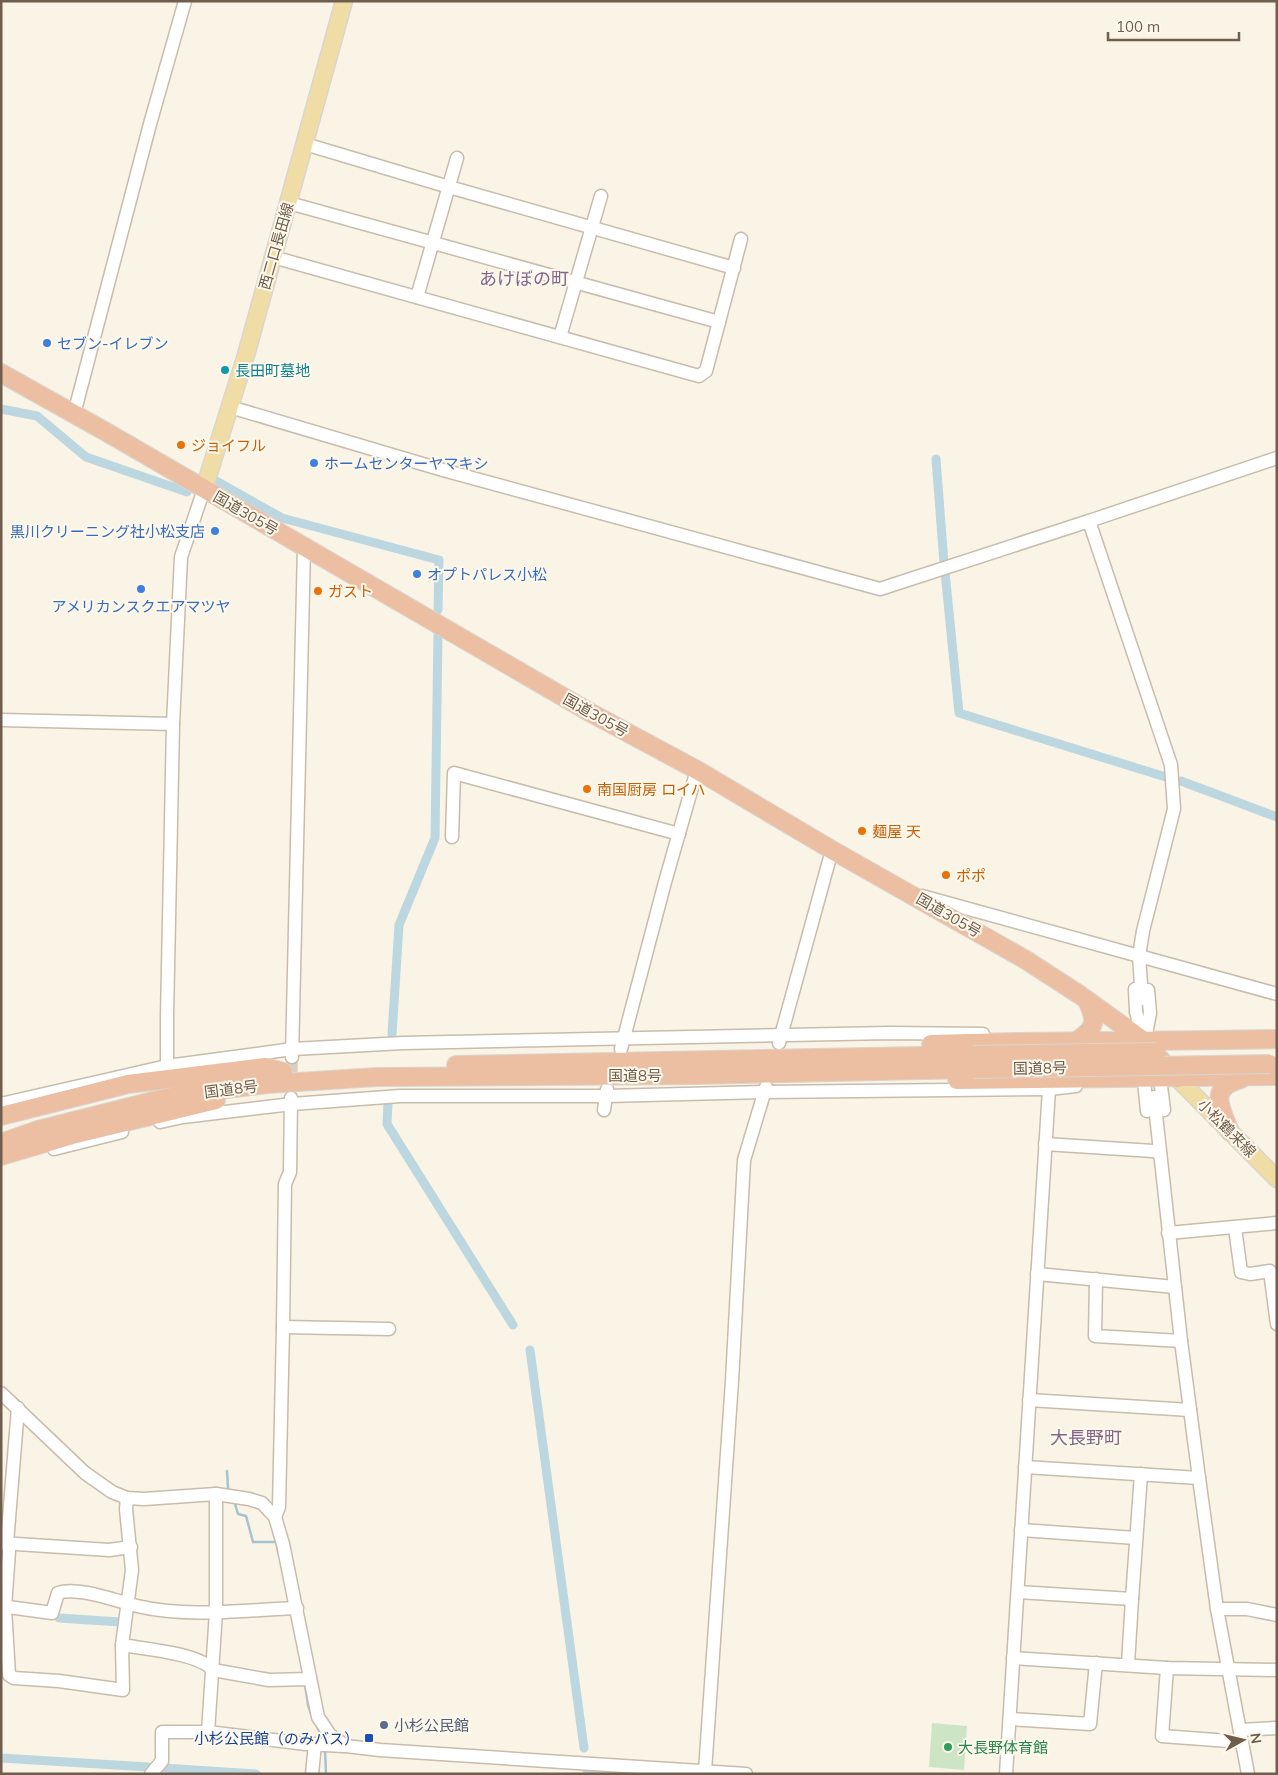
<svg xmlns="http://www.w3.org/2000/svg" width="1278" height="1775" viewBox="0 0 1278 1775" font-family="Mulish,'Noto Sans JP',sans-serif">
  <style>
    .green { fill: #cee5c5 }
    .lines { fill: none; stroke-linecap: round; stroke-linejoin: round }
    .stream { stroke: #a3c4d1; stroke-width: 2.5 }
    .canal { stroke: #bcd7e0; stroke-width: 9 }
    .minor-tunnel { stroke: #d6cebf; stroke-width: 12; stroke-dasharray: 12 6; stroke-linecap: butt }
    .minor-casing { stroke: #c9bcac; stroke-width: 15 }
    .major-casing { stroke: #dad5d1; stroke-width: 19 }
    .highway-casing { stroke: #dad5d1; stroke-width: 20 }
    .minor { stroke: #fff; stroke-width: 12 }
    .major { stroke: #f0dda5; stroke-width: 16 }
    .highway { stroke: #ecbfa3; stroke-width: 18 }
    .highway-bridge-casing { stroke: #dad5d1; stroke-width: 20; stroke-linecap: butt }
    .highway-bridge { stroke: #ecbfa3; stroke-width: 18 }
    .shop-dot { fill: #3f7fe0; stroke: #fdf8eb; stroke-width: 2 }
    .culture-dot { fill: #0f9aa8; stroke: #fdf8eb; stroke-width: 2 }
    .food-dot { fill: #e8710a; stroke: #fdf8eb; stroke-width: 2 }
    .service-dot { fill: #5c6f8a; stroke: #fdf8eb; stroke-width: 2 }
    .transit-dot { fill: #1a4fb4; stroke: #fdf8eb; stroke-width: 2 }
    .leisure-dot { fill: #2e9e5b; stroke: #fdf8eb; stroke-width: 2 }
    .labels { text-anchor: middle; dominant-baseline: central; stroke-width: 4; stroke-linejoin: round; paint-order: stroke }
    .street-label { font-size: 15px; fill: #6f5d4d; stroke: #fdf8eb }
    .shop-label { font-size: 15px; fill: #366cbe; stroke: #fdf8eb; text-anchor: start }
    .culture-label { font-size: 15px; fill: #0d838f; stroke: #fdf8eb; text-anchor: start }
    .food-label { font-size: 15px; fill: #c56008; stroke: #fdf8eb; text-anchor: start }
    .service-label { font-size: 15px; fill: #4e5e75; stroke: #fdf8eb; text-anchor: start }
    .transit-label { font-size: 15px; fill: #164399; stroke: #fdf8eb; text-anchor: end }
    .leisure-label { font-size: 15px; fill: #27864d; stroke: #fdf8eb; text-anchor: start }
    .quarter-label { font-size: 18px; fill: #83668c; stroke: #fdf8eb }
  </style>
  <rect width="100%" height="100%" fill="#f9f4e5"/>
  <path class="green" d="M932,1723l35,3 -3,44 -35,-3z"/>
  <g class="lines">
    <g class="stream">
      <path d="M227,1471l1,17"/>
      <path d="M235,1504l3,10 8,2 7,26h23l3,13"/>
      <path d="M305,1684l3,21 3,9"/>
      <path d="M316,1724l3,7"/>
      <path d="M325,1750l1,24"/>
    </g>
    <g class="canal">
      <path d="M1,409l36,7 49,41 101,35"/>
      <path d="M936,459l8,104"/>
      <path d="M216,481l66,37 157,42 -1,50"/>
      <path d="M945,572l14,141 210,65"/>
      <path d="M1181,781l96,36"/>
      <path d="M392,1034l7,-109 36,-87 3,-205"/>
      <path d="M388,1102l-1,22 126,201"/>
      <path d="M530,1350l54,398"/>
      <path d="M59,1618l61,4"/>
      <path d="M1,1758l147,9"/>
      <path d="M163,1768l93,6"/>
      <path d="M587,1770l20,2"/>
      <path d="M620,1773l7,1"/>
    </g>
    <path class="minor-tunnel" d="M291,1091l1,-34"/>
    <defs>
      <g id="minor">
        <path d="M305,144l144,43 285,81"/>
        <path d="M289,203l430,119"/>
        <path d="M273,257l426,119 7,-5 35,-132"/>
        <path d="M417,297l40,-139"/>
        <path d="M560,337l41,-141"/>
        <path d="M230,407l213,63 437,119 209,-68"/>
        <path d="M74,414l76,-290 35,-123"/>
        <path d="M1,720l172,4"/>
        <path d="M452,837l2,-64 225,61"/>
        <path d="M922,896l355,98"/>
        <path d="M1135,989l1,23 9,31"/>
        <path d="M1142,999l-3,-43 4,-25 31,-122 -3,-44 -82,-244 188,-63"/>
        <path d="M1145,1039l5,-26 -2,-23"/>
        <path d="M779,1043l53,-193"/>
        <path d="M621,1049l44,-167 32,-112"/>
        <path d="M292,1057l12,-510"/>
        <path d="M1143,1071l4,40"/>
        <path d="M1157,1071l3,7 4,32"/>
        <path d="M167,1072v-55l6,-293 8,-167 23,-68"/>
        <path d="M1154,1097l27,244 18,137 18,131 31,165"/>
        <path d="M1,1104l166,-38 126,-17 110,-6 486,-10 94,1"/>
        <path d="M604,1110l3,-21"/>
        <path d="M160,1122l23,-5 109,-13 108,-8h206l158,-4 285,-3 27,-3"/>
        <path d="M1045,1144l108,7 7,2"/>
        <path d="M54,1149l68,-17"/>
        <path d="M1235,1228l6,44 9,2 20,-3 7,53"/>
        <path d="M1168,1233l109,-10"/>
        <path d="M1037,1274l138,13"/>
        <path d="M1096,1279l-1,57 86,5"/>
        <path d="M283,1327l106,2"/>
        <path d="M1,1393l84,80 27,19 15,6 17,1 72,-5 33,5 13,4 13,14 8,27 35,173 12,18 16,11 34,4 366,24"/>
        <path d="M1029,1400l161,10"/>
        <path d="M18,1408l-11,135 2,8 -4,57 4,67 5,3 45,3 64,9 -1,-45c23,4 76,8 91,25l56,10 41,-1"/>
        <path d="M1025,1467l174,11"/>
        <path d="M275,1517l4,-10 4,-180 2,-143 5,-12 1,-74"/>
        <path d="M1021,1530l115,8"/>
        <path d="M1,1543l108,7 22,-3"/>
        <path d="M1018,1592l114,7 9,-125"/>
        <path d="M1,1606l51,7 6,-20c20,-7 58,8 79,13 51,12 107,4 160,2"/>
        <path d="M1217,1609h30l30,6"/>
        <path d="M122,1645l10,-75 -6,-61 1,-11"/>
        <path d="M1013,1658l154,10 110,2"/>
        <path d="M1128,1664l4,-65"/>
        <path d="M1167,1668l-5,68 80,6"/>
        <path d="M1010,1719l80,5 6,-61"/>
        <path d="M1240,1730l37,-2"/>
        <path d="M208,1732l8,-120v-118"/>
        <path d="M705,1771l27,-390 12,-221 22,-73"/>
        <path d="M151,1774l11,-13v-29h46l98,12 38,2"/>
        <path d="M312,1774l3,-30"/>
        <path d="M1006,1774l43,-685"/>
      </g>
      <g id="major">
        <path d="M204,489l42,-134 98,-354"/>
        <path d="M1177,1078l100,101"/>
      </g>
      <g id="highway">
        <path d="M1,373l107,60 483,280 106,57 135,80 194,110 54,35 64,46 33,37"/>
        <path d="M1078,1040c19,-13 18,-19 9,-40"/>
        <path d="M931,1044c115,-4 230,-2 346,-5"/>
        <path d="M456,1065l517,-10"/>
        <path d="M957,1080l320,-4"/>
        <path d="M1,1116l127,-32 137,-17 18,5"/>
        <path d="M1230,1132c-9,-24 -23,-44 11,-53"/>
        <path d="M1,1143l37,-13 119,-30 29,-6 81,-10 110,-7 319,-2 278,-6"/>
        <path d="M1,1156l71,-21 144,-35"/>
      </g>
    </defs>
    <use href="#minor" class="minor-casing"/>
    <use href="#major" class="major-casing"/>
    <use href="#highway" class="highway-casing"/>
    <use href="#minor" class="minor"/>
    <use href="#major" class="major"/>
    <use href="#highway" class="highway"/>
    <defs>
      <g id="highway-bridge">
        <path d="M973,1055l183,-3"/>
        <path d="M974,1069l296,-5"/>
      </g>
    </defs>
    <use href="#highway-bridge" class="highway-bridge-casing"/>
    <use href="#highway-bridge" class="highway-bridge"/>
  </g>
  <g class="shop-dot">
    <circle cx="47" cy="343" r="5"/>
    <circle cx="314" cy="463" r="5"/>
    <circle cx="215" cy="531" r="5"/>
    <circle cx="417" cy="574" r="5"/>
    <circle cx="141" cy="589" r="5"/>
  </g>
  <circle class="culture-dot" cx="225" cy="370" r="5"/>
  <g class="food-dot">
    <circle cx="181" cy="445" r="5"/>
    <circle cx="318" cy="591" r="5"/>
    <circle cx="587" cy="789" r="5"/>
    <circle cx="862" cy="831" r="5"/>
    <circle cx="946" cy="875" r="5"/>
  </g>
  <circle class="service-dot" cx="384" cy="1725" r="5"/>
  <rect class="transit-dot" x="364" y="1733" width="10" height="10" rx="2.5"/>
  <circle class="leisure-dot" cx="948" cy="1747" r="5"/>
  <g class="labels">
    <g class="street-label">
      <text transform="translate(276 246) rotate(-74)">西二口長田線</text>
      <text transform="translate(246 513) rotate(30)">国道305号</text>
      <text transform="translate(596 715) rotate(29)">国道305号</text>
      <text transform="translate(949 915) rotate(30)">国道305号</text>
      <text transform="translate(1040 1068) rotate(-1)">国道8号</text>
      <text x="635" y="1075">国道8号</text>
      <text transform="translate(231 1089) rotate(-7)">国道8号</text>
      <text transform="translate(1227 1128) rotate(45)">小松鶴来線</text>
    </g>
    <g class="shop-label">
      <text x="57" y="343">セブン-イレブン</text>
      <text x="324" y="463">ホームセンターヤマキシ</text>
      <text x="205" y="531" text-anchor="end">黒川クリーニング社小松支店</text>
      <text x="427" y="574">オプトパレス小松</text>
      <text x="141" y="606" text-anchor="middle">アメリカンスクエアマツヤ</text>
    </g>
    <g class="culture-label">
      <text x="235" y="370">長田町墓地</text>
    </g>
    <g class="food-label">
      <text x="191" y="445">ジョイフル</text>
      <text x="328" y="591">ガスト</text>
      <text x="597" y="789">南国厨房 ロイハ</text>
      <text x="872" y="831">麺屋 天</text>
      <text x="956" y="875">ポポ</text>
    </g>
    <g class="service-label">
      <text x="394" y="1725">小杉公民館</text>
    </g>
    <g class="transit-label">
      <text x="359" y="1738">小杉公民館（のみバス）</text>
    </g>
    <g class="leisure-label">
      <text x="958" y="1747">大長野体育館</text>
    </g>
    <g class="quarter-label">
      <text x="524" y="278">あけぼの町</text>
      <text x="1086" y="1437">大長野町</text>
    </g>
  </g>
  <rect width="1278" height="1775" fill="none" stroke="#6f5d4d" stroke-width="5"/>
  <g transform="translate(1243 1740) rotate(82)" stroke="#fdf8eb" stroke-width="4" paint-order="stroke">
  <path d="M0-4L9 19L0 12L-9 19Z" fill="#6f5d4d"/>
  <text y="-8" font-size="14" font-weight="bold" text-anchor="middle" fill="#6f5d4d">N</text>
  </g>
  <path d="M1108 32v8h131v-8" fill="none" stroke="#6f5d4d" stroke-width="2.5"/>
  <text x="1116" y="32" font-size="15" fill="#6f5d4d" stroke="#fdf8eb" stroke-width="4" paint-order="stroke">100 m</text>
</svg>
